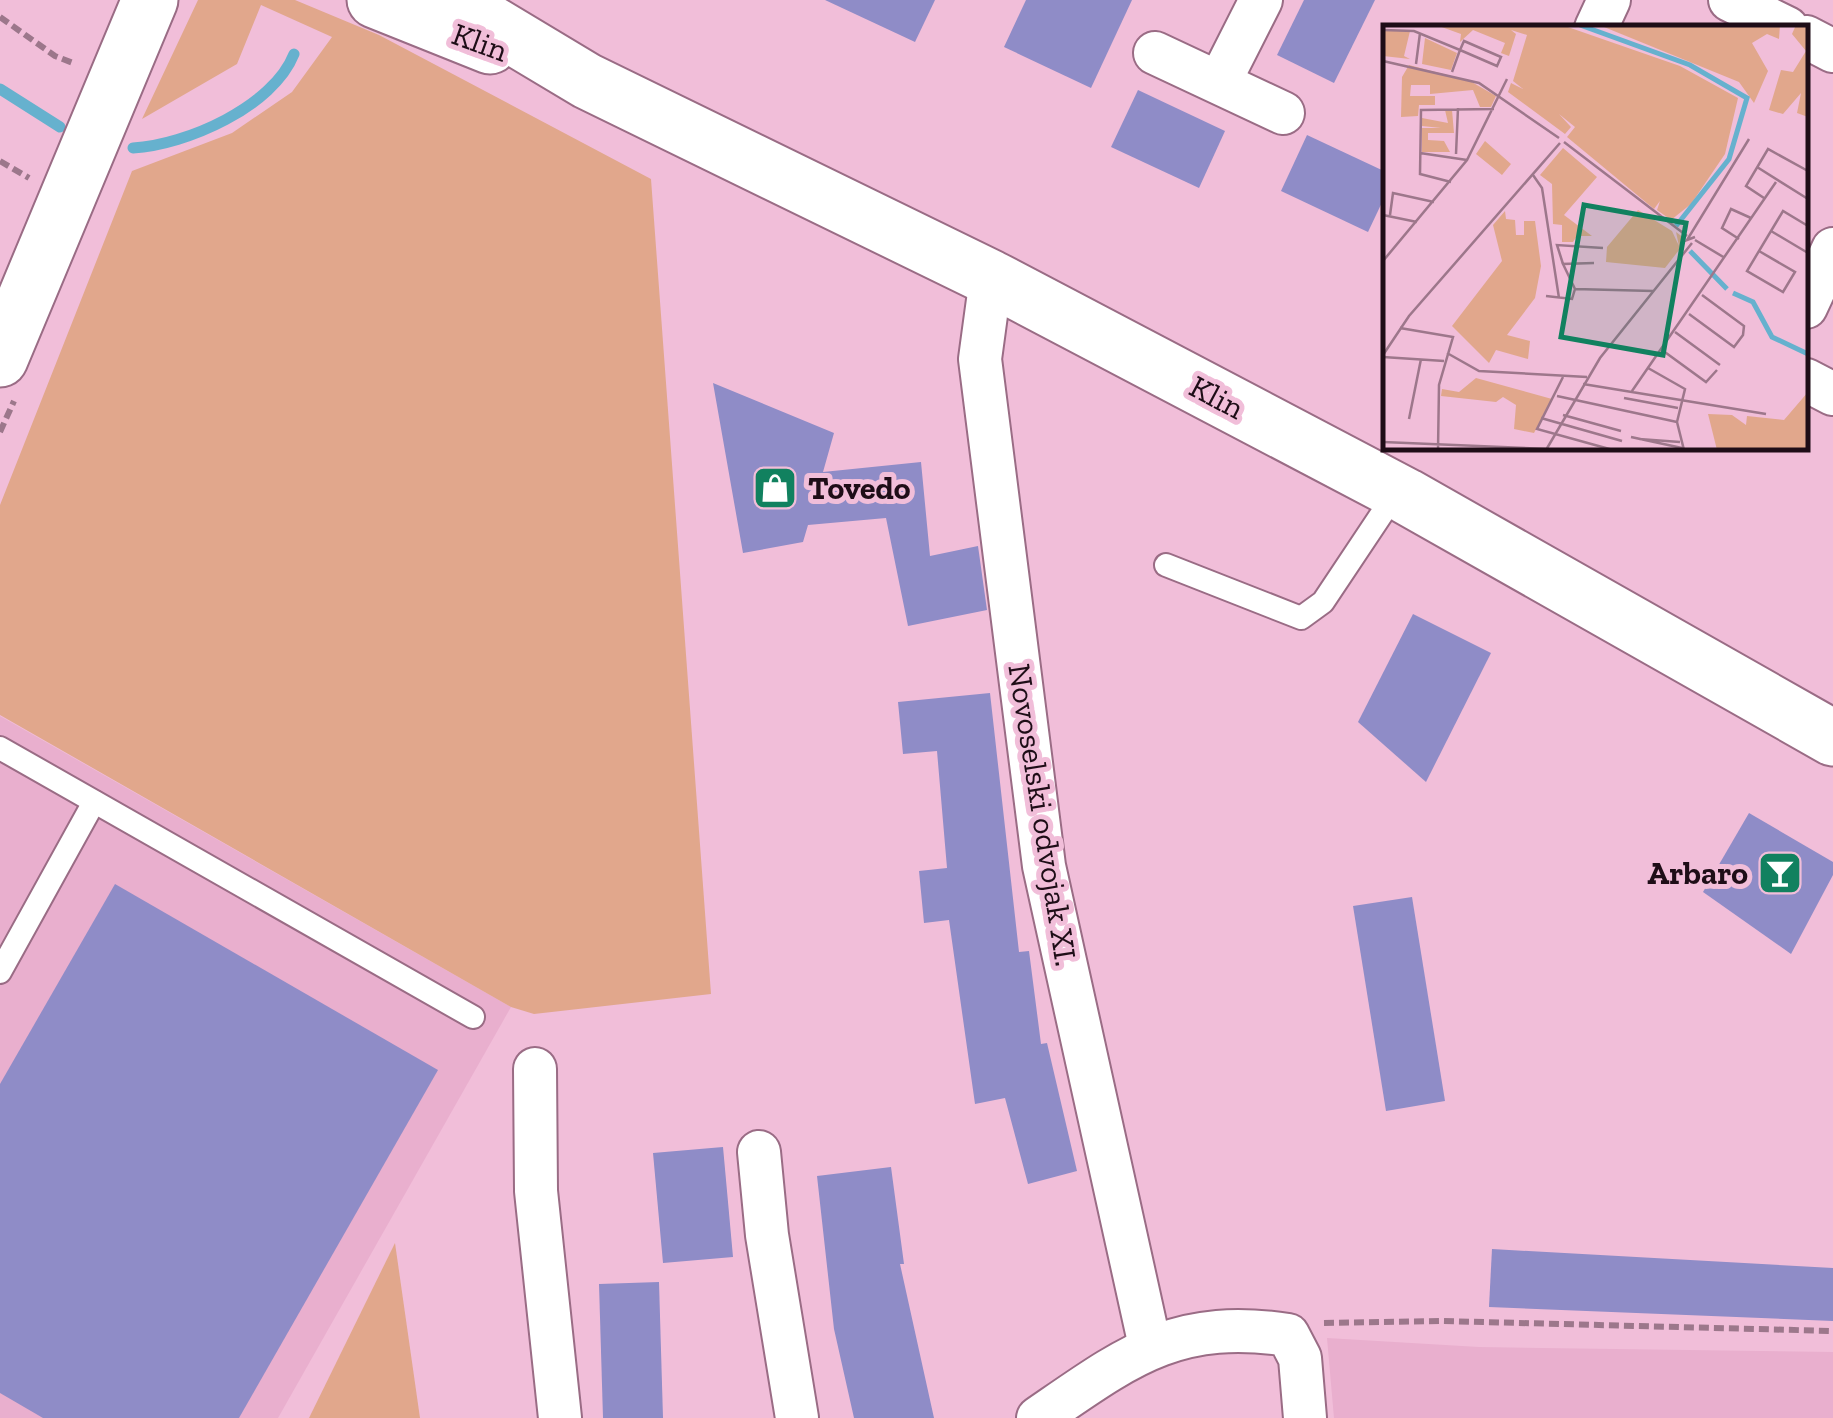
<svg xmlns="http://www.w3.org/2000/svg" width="1833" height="1418" viewBox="0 0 1833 1418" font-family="'Zilla Slab',serif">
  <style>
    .built { fill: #e9afce }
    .green { fill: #e1a78c }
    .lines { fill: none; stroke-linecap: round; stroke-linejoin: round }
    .stream { stroke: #66b1ce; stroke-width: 11 }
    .building { fill: #8f8cc7 }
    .lane-casing { stroke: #9a6c85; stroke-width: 26 }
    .street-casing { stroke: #9a6c85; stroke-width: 46 }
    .secondary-casing { stroke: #9a6c85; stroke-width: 59 }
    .path { stroke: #9c778b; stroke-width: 6; stroke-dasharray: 10 5; stroke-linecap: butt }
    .lane { stroke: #fff; stroke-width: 22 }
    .street { stroke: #fff; stroke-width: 42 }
    .secondary { stroke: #fff; stroke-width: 55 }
    .labels { text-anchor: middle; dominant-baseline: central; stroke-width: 10; stroke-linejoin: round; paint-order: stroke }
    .street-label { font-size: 32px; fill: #1e0d17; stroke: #f1bed9 }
    .poi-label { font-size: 32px; font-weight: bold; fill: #1e0d17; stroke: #f1bed9; text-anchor: start }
    .inset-river { fill: none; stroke: #66b1ce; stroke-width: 5 }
    .inset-road { fill: none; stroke: #9d778b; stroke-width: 2.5 }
    .view { fill: #11815f; fill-opacity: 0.15; stroke: #11815f; stroke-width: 5 }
    .inset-edge { fill: none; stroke: #1e0d17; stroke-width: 5 }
  </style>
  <rect width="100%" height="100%" fill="#f1bed9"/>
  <g class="built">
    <path d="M0,716l511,291 -233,411h-278z"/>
    <path d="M1327,1338l152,9 354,5v66h-499z"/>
  </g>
  <g class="green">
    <path d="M198,0h97l84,35 272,144 60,815 -177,20 -23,-7 -511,-292v-210l132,-334 100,-38 60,-41 40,-55 -71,-32 -24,59 -95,55z"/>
    <path d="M395,1243l25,175h-111z"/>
  </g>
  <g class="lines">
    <g class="stream">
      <path d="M0,89l60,38"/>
      <path d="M133,148c53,-3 140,-41 161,-94"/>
    </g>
  </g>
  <g class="building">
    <path d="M825,0h110l-20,42z"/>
    <path d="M1026,0h106l-41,88 -87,-41z"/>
    <path d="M1304,0h71l-41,83 -57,-28z"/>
    <path d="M1138,90l87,41 -26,57 -88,-41z"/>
    <path d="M1307,135l79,37v22l-18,38 -87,-41z"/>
    <path d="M713,383l121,50 -11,39 98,-10 9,94 48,-10 9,64 -79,16 -22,-108 -78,7 -5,17 -60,11z"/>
    <path d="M1413,614l78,39 -65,129 -68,-60z"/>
    <path d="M990,693l29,259 10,-1 12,93 6,-1 30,128 -49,13 -23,-86 -30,6 -26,-184 -25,3 -5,-52 28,-3 -10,-117 -34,3 -5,-52z"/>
    <path d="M1749,813l84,49v13l-42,79 -88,-62z"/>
    <path d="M115,884l323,186 -199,348h-196l-43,-25v-309z"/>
    <path d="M1412,897l33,204 -59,10 -33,-205z"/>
    <path d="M723,1147l10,110 -70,6 -10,-110z"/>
    <path d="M891,1167l13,97h-4l34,154h-80l-20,-89 -17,-153z"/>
    <path d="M1492,1249l341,19v53l-344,-14z"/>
    <path d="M659,1282l4,136h-60l-4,-134z"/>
  </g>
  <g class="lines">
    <defs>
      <g id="lane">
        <path d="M1166,565l135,53 22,-16 74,-111"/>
        <path d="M0,748l473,269"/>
        <path d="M0,972l94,-170"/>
      </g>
      <g id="street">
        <path d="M1730,0l57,28"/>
        <path d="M1596,28l13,-28"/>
        <path d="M1806,37l27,14"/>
        <path d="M1155,53l128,60"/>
        <path d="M1220,81l41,-81"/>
        <path d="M991,278l-11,81 64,507 106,480"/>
        <path d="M1806,307l27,-58"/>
        <path d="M1806,380l27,14"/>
        <path d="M535,1069l1,122 24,227"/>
        <path d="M759,1152l8,83 30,183"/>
        <path d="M1038,1418c89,-61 137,-100 250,-83l12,23 5,60"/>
      </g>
      <g id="secondary">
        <path d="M375,0l115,46"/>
        <path d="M452,0l135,81 404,197 415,218 427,242"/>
        <path d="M0,359l150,-359"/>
      </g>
    </defs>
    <use href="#lane" class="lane-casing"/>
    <use href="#street" class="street-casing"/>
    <use href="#secondary" class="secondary-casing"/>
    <g class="path">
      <path d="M0,17l55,39 18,7"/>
      <path d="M0,161l29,17"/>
      <path d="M0,432l14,-31"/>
      <path d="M1324,1323l119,-2 390,10"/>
    </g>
    <use href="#lane" class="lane"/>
    <use href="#street" class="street"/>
    <use href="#secondary" class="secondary"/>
  </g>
  <defs>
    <symbol id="shop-square" viewBox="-11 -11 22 22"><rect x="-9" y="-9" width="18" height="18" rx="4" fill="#11815f" stroke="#f1bed9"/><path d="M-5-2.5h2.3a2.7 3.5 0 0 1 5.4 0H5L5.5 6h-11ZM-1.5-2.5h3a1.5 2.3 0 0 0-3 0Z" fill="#fff"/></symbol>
    <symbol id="bar-square" viewBox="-11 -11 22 22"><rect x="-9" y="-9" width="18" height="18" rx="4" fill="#11815f" stroke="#f1bed9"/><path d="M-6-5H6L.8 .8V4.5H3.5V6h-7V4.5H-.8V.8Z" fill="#fff"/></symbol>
  </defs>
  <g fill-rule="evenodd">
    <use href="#shop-square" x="750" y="463" width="50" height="50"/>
    <use href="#bar-square" x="1755" y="848" width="50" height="50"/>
  </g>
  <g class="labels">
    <g class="street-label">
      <text transform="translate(480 42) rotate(20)">Klin</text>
      <text transform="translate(1217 397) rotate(28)">Klin</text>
      <text transform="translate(1043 815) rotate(81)">Novoselski odvojak XI.</text>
    </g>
    <g class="poi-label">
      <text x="808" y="488">Tovedo</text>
      <text x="1748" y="873" text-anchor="end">Arbaro</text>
    </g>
  </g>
  <g transform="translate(1383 25)">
    <rect width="425" height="425" fill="#f1bed9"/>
    <path d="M53,0h126l118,41 58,32 -13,56 -34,50 -20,16 -14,-10 3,-9 -6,8 -87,-72 8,-10 -16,-13 12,13 -6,7 -57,-42 3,-9 12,6 -10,-8 14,-46 -16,-5 5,4 -7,22 -8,-3 4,-10 -32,-13 -13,12 1,-8zM397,0l-1,14 -12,-5 -15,9 16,28 -14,32 -15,-21 -135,-55zM413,0h12v92l-11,-4 4,-20 -18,21 -14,-4 12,-40 12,2 13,-21 -14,-17zM0,6h27l-6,25 6,3 -27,-3zM42,13l32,15 -6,17 -29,-6zM26,40l61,16 26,15 -5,11h-11l-7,-17 -43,4v-9h-19l-1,11h25v9h-16l-1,11 -17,1 1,-40zM62,85h7l2,23h-26v7l16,1 6,11h-28v-24h19l-19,-2v-8l26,5zM102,116l26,23 -9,11 -26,-21zM180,123l34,29 -33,38 28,21h-15l-4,6h-11v-17l-9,-1 -1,-40 -12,-9zM255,185l34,21 7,15 -3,-14 8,6 -5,12 -14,18 -59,-6 1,-15zM122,186l1,8 9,1 1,15h8v-14h11l6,45 -6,32 -28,37 23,6 -2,18 -32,-9 -7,13 -37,-37 50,-65 -9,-36zM93,353l76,21 -18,34 -20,-4 2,-24 -13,-8 -7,5 -55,-6 1,-7 17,3zM425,367v58h-91l-9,-36 24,1 14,10 1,-9 37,4z" fill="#e1a78c"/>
    <path class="inset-river" d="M197,0l110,40 57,33 -18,61 -53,67M307,226l37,38M350,268l20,9 19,35 36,17"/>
    <path class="inset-road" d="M0,5l31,1 46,19 -8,22M81,16l37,16 -4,9 -37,-16zM0,36l96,22 80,55M33,39l4,-31M181,117l123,94M37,128l47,7M73,129l2,-46M374,142l51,32M150,150l9,13 17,110M68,157l-31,-8 1,-64 73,-1M381,173l-18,-12 22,-37 40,22M0,190l34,7M7,190l3,-22 41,9M388,206l37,22M312,212l-8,3 62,-101M356,214l-17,-11 9,-19 20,9M312,215l30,18M376,226l36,21 -12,20 -36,-21 36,-60 25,15M0,236l84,-101 40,-81M180,239l-6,-19 46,3M192,264l78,2M192,264l-12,-25 31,-1M163,271l26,3 3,-10M306,289l45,33 9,-12 1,-9 -42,-31M17,303l53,9 -14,48 -1,65M292,307l45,33M279,325l44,32 11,-12M64,328l32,18 108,6M0,330l26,-39 151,-173M0,332l61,4M265,343l37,21 -8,33 7,28M180,352l-26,52 76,21M200,359l183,30M249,366l144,-209M174,371l120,26M241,373l54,10M180,390l58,16M158,393l81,23M26,394l12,-60M248,412l51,11M256,414l41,3M0,417l164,7M163,425l54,-92 92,-115"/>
    <path class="view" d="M201,180l102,18 -23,132 -102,-18z"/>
    <rect width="425" height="425" class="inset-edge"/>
  </g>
</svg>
